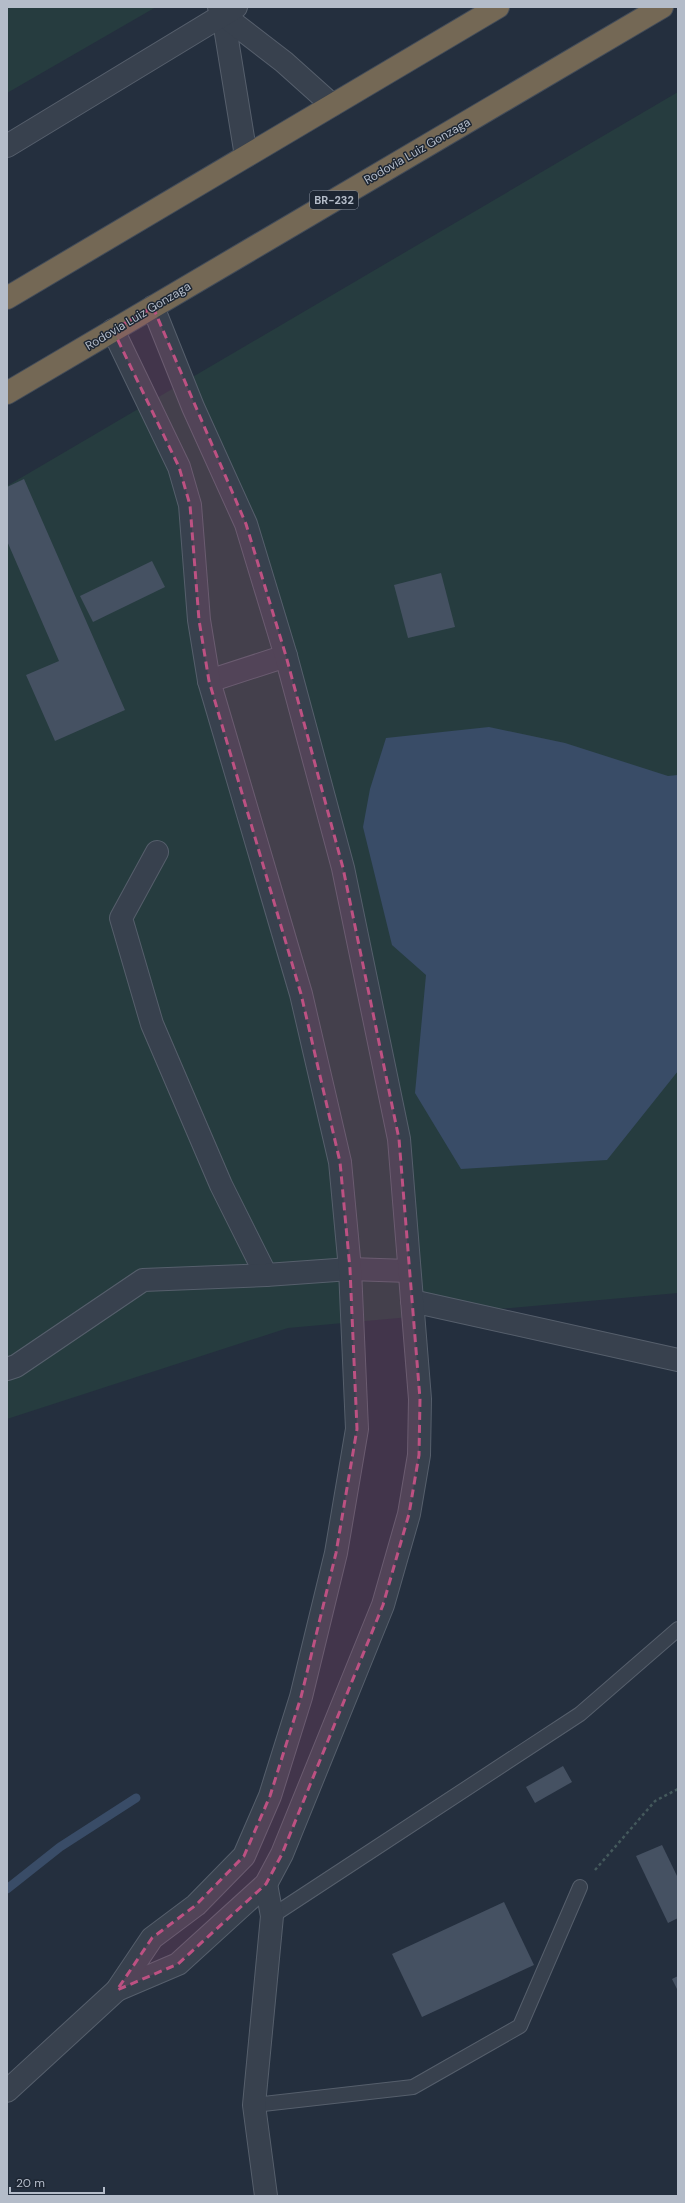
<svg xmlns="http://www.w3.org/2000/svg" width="685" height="2203" viewBox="0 0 685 2203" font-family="'DM Sans',sans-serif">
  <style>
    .green { fill: #263c3f }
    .water { fill: #394c67 }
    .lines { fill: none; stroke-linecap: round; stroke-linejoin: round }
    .stream { stroke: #394c67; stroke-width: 9 }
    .building { fill: #455162 }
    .lane-casing { stroke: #565f6c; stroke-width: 16 }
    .street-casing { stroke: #565f6c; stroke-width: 24 }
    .highway-casing { stroke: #434c59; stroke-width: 24 }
    .path { stroke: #44595c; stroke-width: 2.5; stroke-dasharray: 3 3; stroke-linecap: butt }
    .lane { stroke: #38414e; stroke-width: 14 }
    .street { stroke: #38414e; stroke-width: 22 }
    .highway { stroke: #746855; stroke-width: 22 }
    .marked { fill: #bd5182; fill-opacity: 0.2; stroke: #bd5182; stroke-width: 3; stroke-dasharray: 8 5; stroke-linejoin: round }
    .labels { text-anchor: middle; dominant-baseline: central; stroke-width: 3; stroke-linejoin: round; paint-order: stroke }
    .shield { fill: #1d2633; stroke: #878f9c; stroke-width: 1 }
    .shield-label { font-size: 11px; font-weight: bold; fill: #b4bcc9 }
    .street-label { font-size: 12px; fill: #b4bcc9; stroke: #1d2633 }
  </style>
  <rect width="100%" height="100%" fill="#242f3e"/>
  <g class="green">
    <path d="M7,7h149l-149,86z"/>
    <path d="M678,92v1201l-390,35 -281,91v-933z"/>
  </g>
  <path class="water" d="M489,727l76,16 103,33 10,-1v296l-71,89 -146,9 -46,-76 11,-118 -34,-30 -29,-118 7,-38 16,-51z"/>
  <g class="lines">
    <path class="stream" d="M7,1889l53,-42 76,-49"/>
  </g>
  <g class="building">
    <path d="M24,479l101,231 -70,31 -29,-66 33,-14 -52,-120v-54z"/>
    <path d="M152,561l13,26 -72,35 -13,-26z"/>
    <path d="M441,573l14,54 -47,11 -14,-53z"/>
    <path d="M563,1766l9,16 -37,21 -9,-16z"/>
    <path d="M662,1845l16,33v40l-10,5 -32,-67z"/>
    <path d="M504,1902l30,63 -112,52 -30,-63z"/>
    <path d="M678,1976v15l-6,-12z"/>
  </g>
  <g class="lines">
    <defs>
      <g id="lane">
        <path d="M272,1916l308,-202 98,-85"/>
        <path d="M254,2105l159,-18 107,-61 60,-139"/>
      </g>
      <g id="street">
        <path d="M219,7l4,8 23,141"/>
        <path d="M223,15l61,47 48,43"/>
        <path d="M7,146l229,-139"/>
        <path d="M209,681l77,-25"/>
        <path d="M157,852l-36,66 31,106 69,161 45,90"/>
        <path d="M412,1301l266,59"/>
        <path d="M7,1369l9,-3 127,-86 123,-5 84,-6 59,2"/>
        <path d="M117,1990l61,-26 88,-80 16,-30 101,-249 26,-91 10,-59 1,-56 -21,-260 -56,-271 -57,-212 -40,-132 -53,-117 -40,-100"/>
        <path d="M7,2091l110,-101 35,-52 44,-33 48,-49 26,-60 31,-99 35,-144 21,-124 -7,-160 -10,-107 -39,-168 -92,-313 -10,-61 -9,-115 -11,-38 -66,-137"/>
        <path d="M266,2196l-12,-91 18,-189 -6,-32"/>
      </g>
      <g id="highway">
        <path d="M7,298l491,-291"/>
        <path d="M7,393l655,-386"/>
      </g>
    </defs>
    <use href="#lane" class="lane-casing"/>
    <use href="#street" class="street-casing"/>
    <use href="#highway" class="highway-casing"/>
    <path class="path" d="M595,1870l60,-69 23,-12"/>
    <use href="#lane" class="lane"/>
    <use href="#street" class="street"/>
    <use href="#highway" class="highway"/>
  </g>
  <path class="marked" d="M153,307l93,217 40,132 57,212 56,271 21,260 -1,56 -10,59 -26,91 -101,249 -16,30 -88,80 -61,26 35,-52 44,-33 48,-49 26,-60 31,-99 35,-144 21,-124 -7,-160 -10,-107 -39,-168 -92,-313 -10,-61 -9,-115 -11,-38 -66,-137z"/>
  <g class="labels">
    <rect class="shield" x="310" y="191" width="48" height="18" rx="3"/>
    <g class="shield-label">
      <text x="334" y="200">BR-232</text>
    </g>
    <g class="street-label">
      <text transform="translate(417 151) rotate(-30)">Rodovia Luiz Gonzaga</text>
      <text transform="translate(138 316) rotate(-31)">Rodovia Luiz Gonzaga</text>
    </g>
  </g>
  <rect width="685" height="2203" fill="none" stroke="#b4bcc9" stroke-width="16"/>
  <path d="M10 2187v6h94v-6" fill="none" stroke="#b4bcc9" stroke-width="2"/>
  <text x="16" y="2187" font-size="12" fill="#b4bcc9" stroke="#1d2633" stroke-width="3" paint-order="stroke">20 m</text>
</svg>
